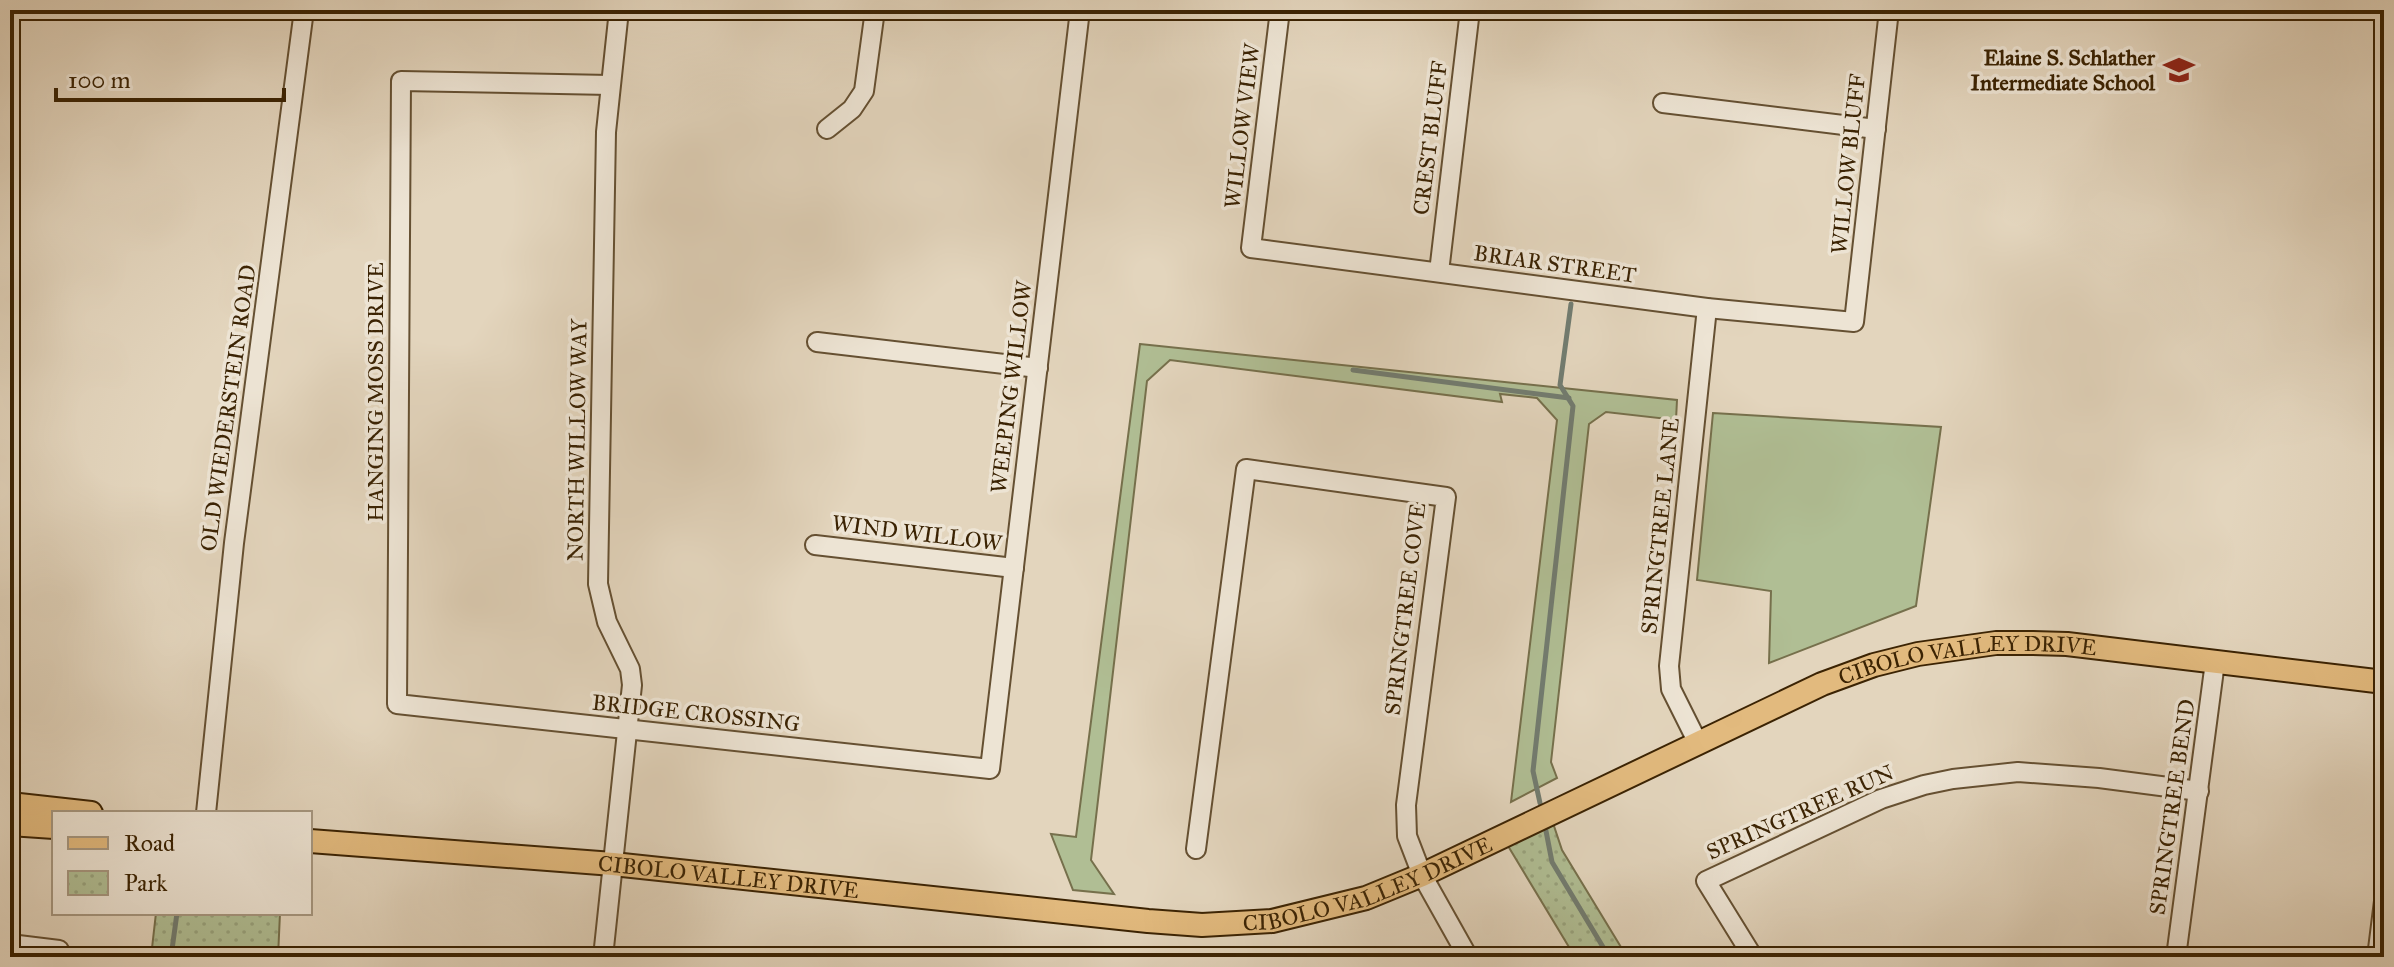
<svg xmlns="http://www.w3.org/2000/svg" width="2394" height="967" viewBox="0 0 2394 967" font-family="'IM FELL Great Primer',serif">
  <style>
    .grass { fill: #b0be94; stroke: #76704c; stroke-width: 2 }
    .park { fill: url(#park-dots); stroke: #76704c; stroke-width: 2 }
    .lines { fill: none; stroke-linecap: round; stroke-linejoin: round }
    .stream { stroke: #727c70; stroke-width: 5 }
    .minor-casing { stroke: #655032; stroke-width: 22 }
    .major-casing { stroke: #3b2303; stroke-width: 26 }
    .minor { stroke: #ede4d4; stroke-width: 18 }
    .major { stroke: #e2ba7e; stroke-width: 22 }
    .labels { text-anchor: middle; dominant-baseline: central; stroke-width: 7; stroke-linejoin: round; paint-order: stroke }
    .poi-label { font-size: 22px; font-weight: bold; fill: #3b2303; stroke: #ede4d4; text-anchor: end }
    .street-label { font-size: 22px; fill: #3b2303; stroke: #ede4d4 }
  </style>
  <defs>
    <pattern id="park-dots" width="8" height="8" patternUnits="userSpaceOnUse" patternTransform="scale(2)"><rect width="8" height="8" fill="#b0be94"/><path d="M2 2h.1M6 6h.1" fill="none" stroke="#98a37e" stroke-width="1.8" stroke-linecap="round"/></pattern>
  </defs>
  <rect width="100%" height="100%" fill="#e3d5bd"/>
  <filter id="stains"><feTurbulence type="fractalNoise" baseFrequency=".0025" numOctaves="4"/><feColorMatrix values="0 0 0 0 .2 0 0 0 0 .09 0 0 0 0 .02 0 0 0 .5 -.17"/></filter>
  <radialGradient id="worn" r=".72"><stop offset=".6" stop-color="#630" stop-opacity="0"/><stop offset="1" stop-color="#630" stop-opacity=".3"/></radialGradient>
  <g class="grass">
    <path d="M1140,344l537,56 -1,20 -70,-8 -17,12 -38,338 6,16 -46,24 46,-382 -20,-22 -37,-4 2,8 -332,-42 -23,21 -56,479 23,34 -41,-4 -22,-56 25,3z"/>
    <path d="M1713,413l228,14 -25,179 -147,57 2,-72 -74,-11z"/>
  </g>
  <g class="park">
    <path d="M1550,814l12,36 65,107h-52l-73,-121z"/>
    <path d="M156,913h124l-2,44h-127z"/>
  </g>
  <g class="lines">
    <g class="stream">
      <path d="M1353,370l216,28"/>
      <path d="M1540,803l-7,-32 40,-365 -13,-21 11,-81"/>
      <path d="M1546,831l6,31 57,95"/>
      <path d="M171,957l6,-44"/>
    </g>
    <defs>
      <g id="minor">
        <path d="M1280,10l-29,238 456,60 147,14 35,-312"/>
        <path d="M610,85l-209,-4 -4,623 593,65 90,-759"/>
        <path d="M1663,103l213,26"/>
        <path d="M827,129l25,-20 12,-18 11,-81"/>
        <path d="M1439,272l31,-262"/>
        <path d="M817,342l221,26"/>
        <path d="M815,545l199,23"/>
        <path d="M1698,743l-27,-54 -2,-23 38,-358"/>
        <path d="M206,813l28,-270 70,-533"/>
        <path d="M1196,849l50,-380 200,28 -40,308 1,31 15,39 46,82"/>
        <path d="M10,944l49,6v7"/>
        <path d="M603,957l29,-272 -2,-16 -23,-47 -9,-38 8,-452 13,-122"/>
        <path d="M1753,957l-47,-76 175,-82 43,-14 29,-6 65,-7 81,6 100,13"/>
        <path d="M2176,957l39,-295"/>
        <path d="M2377,957l7,-56"/>
      </g>
      <g id="major">
        <path d="M10,804l81,9"/>
        <path d="M10,824l44,3"/>
        <path id="s1" d="M310,841l303,23 535,57 54,4 70,-4 94,-23 56,-23 400,-191 52,-19 44,-11 78,-11h37l34,1 317,38"/>
      </g>
    </defs>
    <use href="#minor" class="minor-casing"/>
    <use href="#major" class="major-casing"/>
    <use href="#minor" class="minor"/>
    <use href="#major" class="major"/>
  </g>
  <defs>
    <symbol id="school-bare" viewBox="-9 -9 18 18"><path d="M0-5L7-2L0 1L-7-2ZM-4 1L0 2.5L4 1V4Q0 6-4 4Z" fill="#8f2418" stroke="#ede4d4" stroke-width="2.5" paint-order="stroke"/></symbol>
  </defs>
  <g fill-rule="evenodd">
    <use href="#school-bare" x="2157" y="48" width="44" height="44"/>
  </g>
  <g class="labels">
    <g class="poi-label">
      <text x="2155" y="57">Elaine S. Schlather<tspan x="2155" dy="25">Intermediate School</tspan></text>
    </g>
    <g class="street-label">
      <text transform="translate(1242 126) rotate(-83)">WILLOW VIEW</text>
      <text transform="translate(1430 138) rotate(-83)">CREST BLUFF</text>
      <text transform="translate(1848 164) rotate(-84)">WILLOW BLUFF</text>
      <text transform="translate(1555 264) rotate(8)">BRIAR STREET</text>
      <text transform="translate(1011 387) rotate(-83)">WEEPING WILLOW</text>
      <text transform="translate(375 392) rotate(-90)">HANGING MOSS DRIVE</text>
      <text transform="translate(228 408) rotate(-82)">OLD WIEDERSTEIN ROAD</text>
      <text transform="translate(577 440) rotate(-89)">NORTH WILLOW WAY</text>
      <text transform="translate(1660 526) rotate(-84)">SPRINGTREE LANE</text>
      <text transform="translate(917 533) rotate(7)">WIND WILLOW</text>
      <text transform="translate(1405 609) rotate(-83)">SPRINGTREE COVE</text>
      <text stroke="none"><textPath href="#s1" startOffset="1716">CIBOLO VALLEY DRIVE</textPath></text>
      <text transform="translate(696 713) rotate(6)">BRIDGE CROSSING</text>
      <text transform="translate(2172 807) rotate(-82)">SPRINGTREE BEND</text>
      <text transform="translate(1800 812) rotate(-24)">SPRINGTREE RUN</text>
      <text stroke="none"><textPath href="#s1" startOffset="420">CIBOLO VALLEY DRIVE</textPath></text>
      <text stroke="none"><textPath href="#s1" startOffset="1068">CIBOLO VALLEY DRIVE</textPath></text>
    </g>
  </g>
  <rect width="2394" height="967" fill="none" stroke="#e3d5bd" stroke-width="40"/>
  <rect x="12" y="12" width="2370" height="943" fill="none" stroke="#3b2303" stroke-width="4"/>
  <rect x="20" y="20" width="2354" height="927" fill="none" stroke="#3b2303" stroke-width="2"/>
  <rect x="52" y="811" width="260" height="104" fill="#ede4d4" stroke="#a69780" stroke-width="2"/>
  <rect x="68" y="837" width="40" height="12" fill="#e2ba7e" stroke="#a69780" stroke-width="2"/>
  <text x="124" y="851" font-size="24" fill="#3b2303">Road</text>
  <rect x="68" y="871" width="40" height="24" fill="url(#park-dots)" stroke="#a69780" stroke-width="2"/>
  <text x="124" y="891" font-size="24" fill="#3b2303">Park</text>
  <path d="M56 88v12h228v-12" fill="none" stroke="#3b2303" stroke-width="4"/>
  <text x="68" y="88" font-size="24" fill="#3b2303" stroke="#ede4d4" stroke-width="6" paint-order="stroke">100 m</text>
  <rect width="100%" height="100%" filter="url(#stains)"/>
  <rect width="100%" height="100%" fill="url(#worn)"/>
</svg>
